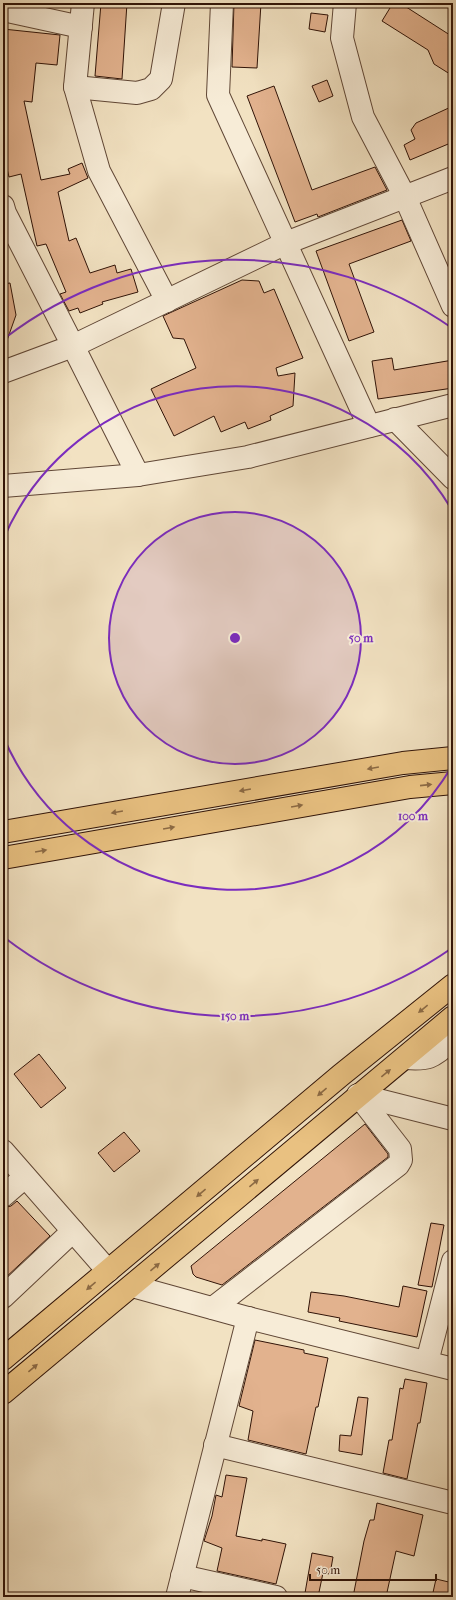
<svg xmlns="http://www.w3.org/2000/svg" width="456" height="1600" viewBox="0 0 456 1600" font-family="'IM FELL French Canon',serif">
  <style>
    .building { fill: #e2b28e; stroke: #301307 }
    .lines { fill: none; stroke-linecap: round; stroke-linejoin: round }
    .minor-casing { stroke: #604736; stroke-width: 24 }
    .major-casing { stroke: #301307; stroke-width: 24 }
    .minor { stroke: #f7ecd7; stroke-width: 22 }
    .major { stroke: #e9c181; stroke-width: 22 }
    .oneway { fill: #8c6a44 }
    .ring { fill: none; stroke: #7b2cbf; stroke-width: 2 }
    .centre { fill: #7b2cbf; stroke: #f7ecd7; stroke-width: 2 }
    .ring-label { font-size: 12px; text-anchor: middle; font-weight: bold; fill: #7b2cbf; stroke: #f7ecd7; stroke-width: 4; stroke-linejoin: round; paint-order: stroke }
  </style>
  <rect width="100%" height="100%" fill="#f2e2c2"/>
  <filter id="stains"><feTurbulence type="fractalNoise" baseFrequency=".005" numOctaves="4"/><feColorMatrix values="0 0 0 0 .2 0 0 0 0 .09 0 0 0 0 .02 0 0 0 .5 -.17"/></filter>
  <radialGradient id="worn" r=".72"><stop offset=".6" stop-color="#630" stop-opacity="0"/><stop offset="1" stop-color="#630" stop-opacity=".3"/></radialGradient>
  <g class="building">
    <path d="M101,3h26l-5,76 -27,-3z"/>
    <path d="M234,3h27l-4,65 -25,-1z"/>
    <path d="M393,3h7l53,34v39l-19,-12 -6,-14 -46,-29z"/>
    <path d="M311,13l17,2 -3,17 -16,-3z"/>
    <path d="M3,29l57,6 -3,30 -21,-2 -4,39 -8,-1 17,79 29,-6 -2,-5 14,-6 6,15 -30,14 11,49 7,-3 14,35 25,-8 2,8 14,-4 7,23 -36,10 1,2 -23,9 -2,-5 -9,3 -9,-17 6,-2 -20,-48 -9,2 -16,-72 -12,3 -6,-25v-68l3,-32h-3z"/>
    <path d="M327,80l6,16 -14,6 -7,-16z"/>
    <path d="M274,86l38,104 63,-23 12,23 -69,27 -1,-3 -22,8 -48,-126z"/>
    <path d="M453,106v36l-43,18 -6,-15 11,-6 -4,-9 5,-7z"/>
    <path d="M402,220l9,21 -62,23 25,68 -25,9 -33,-90z"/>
    <path d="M242,280l17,1 5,12 10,-4 29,69 -27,10 2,8 17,-3 -2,33 -23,10 1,4 -23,9 -3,-7 -24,10 -7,-16 -40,20 -23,-47 45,-21 -12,-29 -11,-1 -10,-22z"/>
    <path d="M10,283l6,32 -11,31h-2v-62z"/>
    <path d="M392,358l2,12 59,-10v28l-75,11 -6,-38z"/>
    <path d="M39,1054l27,34 -25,20 -27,-34z"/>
    <path d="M365,1124l23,30v3l-166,128 -26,-8 -3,-3 -2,-8z"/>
    <path d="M124,1132l16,19 -26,21 -16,-19z"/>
    <path d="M17,1201l33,35 -47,44v-72l8,-2z"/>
    <path d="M431,1223l13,2 -12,62 -14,-2z"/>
    <path d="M403,1286l24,5 -10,46 -78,-16 1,-3 -32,-6 3,-20 33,4 55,11z"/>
    <path d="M255,1340l49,10v3l24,5 -10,49h-2l-10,47 -58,-14 5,-29 -14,-5z"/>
    <path d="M405,1379l22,4 -7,40h-2l-11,56 -24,-6 6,-33h3l8,-52 3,1z"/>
    <path d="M358,1397l10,1 -6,57 -23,-4 1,-16 11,1z"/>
    <path d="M226,1475l21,3 -11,58 26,5v-2l24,5 -10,40 -59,-13 5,-23 -18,-7 8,-25 4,-21 6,2z"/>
    <path d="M377,1503l46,12 -9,41 -18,-5 -10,46h-33l11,-56 6,-21h4z"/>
    <path d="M312,1553l21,4 -3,17 -7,-1 -5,24 -13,-4z"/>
    <path d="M436,1579l17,4v14h-21z"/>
  </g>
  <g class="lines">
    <defs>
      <g id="minor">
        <path d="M83,3l-8,84 24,84 68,130"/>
        <path d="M222,3l-4,92 151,331"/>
        <path d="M345,3l-3,35 21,79 42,80 48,109"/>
        <path d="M3,10l78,17"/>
        <path d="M75,87l62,6 14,-4 10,-10 13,-76"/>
        <path d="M3,206l2,7 68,133 -70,26"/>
        <path d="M395,419l58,59"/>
        <path d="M138,475l-65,-129 213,-103 167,-65"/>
        <path d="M3,486l135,-11 110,-18 205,-52"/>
        <path d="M405,1058c27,2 27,-1 48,-19"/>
        <path d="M358,1095l95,24"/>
        <path d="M3,1151l105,120"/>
        <path d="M3,1196l22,-19"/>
        <path d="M132,1286l116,32 205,51"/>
        <path d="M3,1297l70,-66"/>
        <path d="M213,1308l185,-143 3,-5 -1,-11 -42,-54"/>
        <path d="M427,1362l26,-101"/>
        <path d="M215,1445l238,58"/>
        <path d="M182,1576l94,21"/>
        <path d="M177,1597l71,-279"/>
      </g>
      <g id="major">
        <path d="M3,832l400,-69 50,-5"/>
        <path d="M3,858l407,-71 43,-4"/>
        <path d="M3,1359l338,-284 112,-90"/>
        <path d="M3,1393l450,-376"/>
      </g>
    </defs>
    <use href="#minor" class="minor-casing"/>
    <use href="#major" class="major-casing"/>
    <use href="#minor" class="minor"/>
    <use href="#major" class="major"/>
  </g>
  <defs><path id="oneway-solid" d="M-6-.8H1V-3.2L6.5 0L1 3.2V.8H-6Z"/></defs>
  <g class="oneway">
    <use href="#oneway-solid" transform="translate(373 768) rotate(170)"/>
    <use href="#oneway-solid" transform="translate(426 785) rotate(-6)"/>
    <use href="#oneway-solid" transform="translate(245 790) rotate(170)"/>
    <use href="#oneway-solid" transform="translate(297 806) rotate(-10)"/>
    <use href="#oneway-solid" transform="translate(117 812) rotate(170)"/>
    <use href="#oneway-solid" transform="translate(169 828) rotate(-10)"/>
    <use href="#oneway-solid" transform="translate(41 851) rotate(-10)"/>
    <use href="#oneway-solid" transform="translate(423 1009) rotate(141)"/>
    <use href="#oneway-solid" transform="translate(386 1073) rotate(-39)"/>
    <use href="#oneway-solid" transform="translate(322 1092) rotate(140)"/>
    <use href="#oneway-solid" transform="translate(254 1183) rotate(-40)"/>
    <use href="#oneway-solid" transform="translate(201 1193) rotate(140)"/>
    <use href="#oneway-solid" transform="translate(155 1267) rotate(-40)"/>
    <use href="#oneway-solid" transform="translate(91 1286) rotate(140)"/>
    <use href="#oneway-solid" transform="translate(33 1368) rotate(-40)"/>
  </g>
  <circle cx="235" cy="638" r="126" fill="#7b2cbf" fill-opacity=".12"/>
  <g class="ring">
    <circle cx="235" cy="638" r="126"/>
    <path d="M452 766A252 252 0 0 1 3 736M3 540A252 252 0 0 1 452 510"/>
    <path d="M452 948A378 378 0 0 1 5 938M5 338A378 378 0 0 1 452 328"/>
  </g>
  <circle cx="235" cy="638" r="6" class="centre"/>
  <g class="ring-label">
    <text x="361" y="642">50 m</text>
    <text x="413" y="820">100 m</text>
    <text x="235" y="1020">150 m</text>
  </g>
  <rect width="456" height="1600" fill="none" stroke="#f2e2c2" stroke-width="16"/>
  <rect x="4" y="4" width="448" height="1592" fill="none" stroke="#301307" stroke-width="2"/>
  <rect x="8" y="8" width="440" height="1584" fill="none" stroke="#301307"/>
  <path d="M310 1574v6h126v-6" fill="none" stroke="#301307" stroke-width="2"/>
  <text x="316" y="1574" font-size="12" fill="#301307" stroke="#f7ecd7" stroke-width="3" paint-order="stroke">50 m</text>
  <rect width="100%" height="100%" filter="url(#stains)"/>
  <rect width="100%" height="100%" fill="url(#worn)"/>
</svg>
